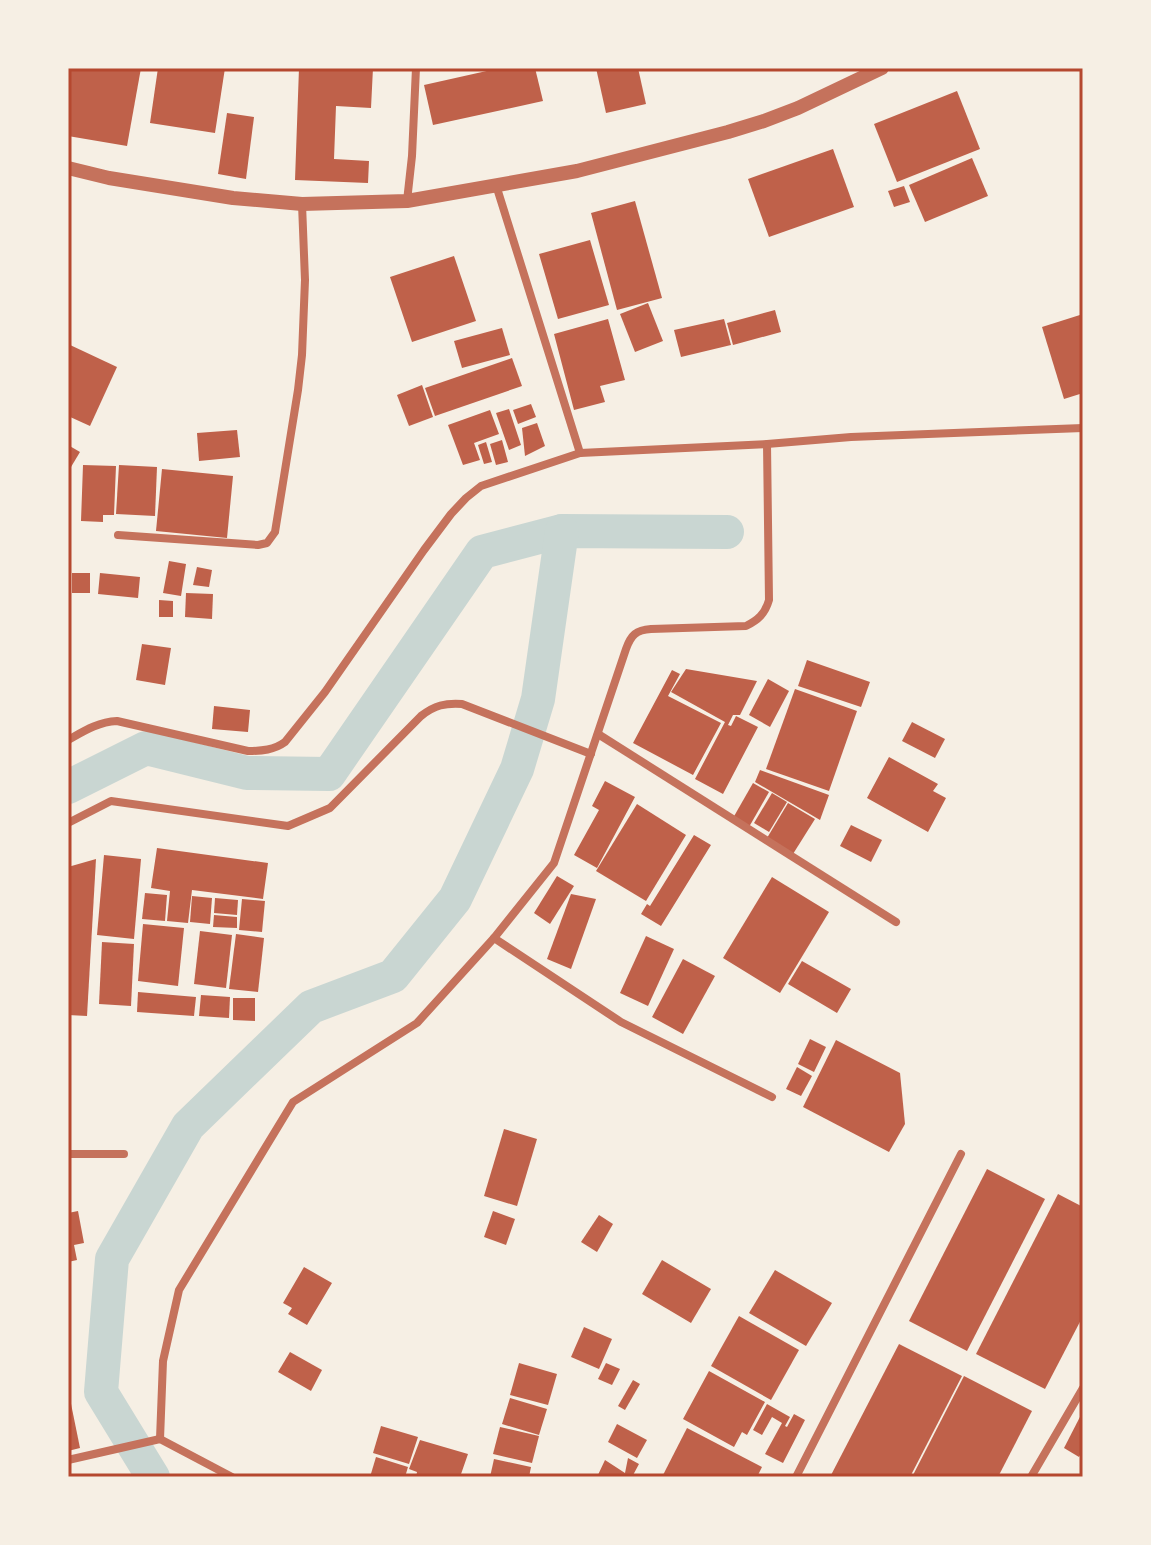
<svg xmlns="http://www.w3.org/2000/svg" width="1151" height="1545" viewBox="0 0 1151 1545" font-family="'Alegreya Sans',sans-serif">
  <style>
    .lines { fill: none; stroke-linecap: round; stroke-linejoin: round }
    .canal { stroke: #c9d6d2; stroke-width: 34 }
    .building { fill: #bf614a }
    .minor { stroke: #c5725c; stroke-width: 8 }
    .tertiary { stroke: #c5725c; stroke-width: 14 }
    .neatline { fill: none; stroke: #b5482f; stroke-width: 3 }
  </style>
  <rect width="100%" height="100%" fill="#f6efe4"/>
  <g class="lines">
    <g class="canal">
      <path d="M68,787l78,-39 101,25 82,1 153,-222 80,-21 165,1"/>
      <path d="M153,1477l-52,-85 11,-133 76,-133 123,-119 82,-31 62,-77 62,-130 21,-70 24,-168"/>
    </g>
  </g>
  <g class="building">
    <path d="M69,68h72l-14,78 -59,-10z"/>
    <path d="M158,68h67l-10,65 -65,-10z"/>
    <path d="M299,68h74l-2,40 -35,-2 -2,53 35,2 -1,22 -73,-3z"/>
    <path d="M500,68h35l8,33 -110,24 -9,-40z"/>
    <path d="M596,68h42l8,36 -40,9z"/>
    <path d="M957,91l23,58 -83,33 -23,-58z"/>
    <path d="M227,113l27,4 -8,62 -28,-5z"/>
    <path d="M833,149l21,58 -85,30 -21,-58z"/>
    <path d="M972,158l16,38 -63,26 -16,-37z"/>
    <path d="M904,186l6,16 -16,5 -6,-16z"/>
    <path d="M635,201l27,97 -45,12 -26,-97z"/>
    <path d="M590,240l19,65 -51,14 -19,-65z"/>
    <path d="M454,256l22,65 -64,21 -22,-65z"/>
    <path d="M648,303l15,38 -28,11 -15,-38z"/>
    <path d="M775,310l6,22 -48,13 -6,-22z"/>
    <path d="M1083,314v79l-19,6 -22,-72z"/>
    <path d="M608,319l17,61 -25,6 5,16 -31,8 -20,-76z"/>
    <path d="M724,319l7,26 -50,12 -7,-27z"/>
    <path d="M502,328l8,27 -48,13 -8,-27z"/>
    <path d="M68,344l49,23 -27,59 -22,-10z"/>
    <path d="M512,358l10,28 -87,30 -10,-28z"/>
    <path d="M422,385l11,32 -24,9 -12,-31z"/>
    <path d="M531,404l5,13 -18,7 -5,-14z"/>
    <path d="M509,409l12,36 -12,5 -13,-37z"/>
    <path d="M490,410l9,24 -25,9 6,17 -17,5 -15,-40z"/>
    <path d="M537,423l8,23 -20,10 -3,-28z"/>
    <path d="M237,430l3,27 -41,4 -2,-28z"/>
    <path d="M502,440l6,22 -12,3 -6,-21z"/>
    <path d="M486,442l6,20 -8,2 -6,-19z"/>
    <path d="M68,445l12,7 -12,20z"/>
    <path d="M83,465l33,1 -2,49h-11v7l-22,-1z"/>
    <path d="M119,465l38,2 -2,49 -39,-2z"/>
    <path d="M162,469l71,7 -6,62 -71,-7z"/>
    <path d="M169,561l17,3 -5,32 -18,-3z"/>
    <path d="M197,567l15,3 -3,17 -16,-2z"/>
    <rect x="72" y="573" width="18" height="20"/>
    <path d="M100,573l40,4 -2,21 -40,-4z"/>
    <path d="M186,593l27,1 -1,25 -27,-2z"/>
    <path d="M159,600l14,1v16h-14z"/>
    <path d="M142,644l29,4 -6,37 -29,-5z"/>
    <path d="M807,660l63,22 -9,25 -63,-21z"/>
    <path d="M686,669l71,12 -17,34h-7l-5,10 3,1 5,-10 22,11 -35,67 -28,-15 30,-57 -54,-30z"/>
    <path d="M672,670l8,4 -12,22 53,27 -28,52 -60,-32z"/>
    <path d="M768,679l21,12 -19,36 -21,-12z"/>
    <path d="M795,689l62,22 -28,80 -63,-22z"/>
    <path d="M214,706l36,4 -2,22 -36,-3z"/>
    <path d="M912,722l33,17 -10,19 -33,-17z"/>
    <path d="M889,757l49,27 -5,7 13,7 -18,34 -61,-34z"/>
    <path d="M760,770l69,25 -9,25 -65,-38z"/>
    <path d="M605,781l30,16 -38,71 -23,-13 25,-45 -7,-4z"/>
    <path d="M753,783l16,9 -20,35 -16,-9z"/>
    <path d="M772,793l15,9 -18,30 -15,-9z"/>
    <path d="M788,803l27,16 -22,35 -26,-16z"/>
    <path d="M637,804l49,31 -40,66 -50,-30z"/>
    <path d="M851,825l31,15 -11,22 -31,-16z"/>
    <path d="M694,835l17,10 -50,81 -20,-12 6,-10 3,2z"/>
    <path d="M157,848l111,15 -5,36 -71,-9 -4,33 -21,-2 3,-30 -19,-3z"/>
    <path d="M104,855l37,4 -7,80 -37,-4z"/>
    <path d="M96,859l-9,157 -19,-1v-148z"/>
    <path d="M557,876l17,10 -24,38 -16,-11z"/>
    <path d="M772,877l57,35 -49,81 -57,-35z"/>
    <path d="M145,893l22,2 -2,26 -23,-2z"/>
    <path d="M571,894l25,5 -25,70 -24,-10z"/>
    <path d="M192,896l20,2 -2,26 -20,-2z"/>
    <path d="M215,898l23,2 -1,15 -23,-2z"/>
    <path d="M242,899l23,2 -3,31 -23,-2z"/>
    <path d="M214,915l23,2v11l-24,-1z"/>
    <path d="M143,924l41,4 -6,58 -40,-5z"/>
    <path d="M200,931l32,4 -6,53 -32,-4z"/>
    <path d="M236,934l28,4 -6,54 -29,-3z"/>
    <path d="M646,936l28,13 -26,57 -28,-13z"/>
    <path d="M102,942l32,2 -3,62 -32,-2z"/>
    <path d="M683,959l32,17 -32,58 -31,-17z"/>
    <path d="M802,961l49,28 -14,24 -49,-29z"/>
    <path d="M138,992l58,5 -2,19 -57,-4z"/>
    <path d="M201,995l29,2 -1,21 -30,-2z"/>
    <path d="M233,998h22v23l-22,-1z"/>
    <path d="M810,1039l16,8 -12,25 -16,-8z"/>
    <path d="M836,1040l64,33 5,51 -16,28 -86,-45z"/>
    <path d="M797,1067l15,9 -11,20 -15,-7z"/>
    <path d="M504,1129l33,10 -20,67 -33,-10z"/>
    <path d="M987,1169l58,30 -78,152 -58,-30z"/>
    <path d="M1058,1194l25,13v109l-38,73 -69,-35z"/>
    <path d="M78,1211l6,32 -10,2 3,15 -9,2v-49z"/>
    <path d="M493,1211l22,8 -9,26 -22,-8z"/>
    <path d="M599,1215l14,9 -16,28 -16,-10z"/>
    <path d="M662,1260l49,29 -20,34 -49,-29z"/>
    <path d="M304,1267l28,16 -25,42 -19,-11 4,-6 -9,-5z"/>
    <path d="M775,1270l57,33 -26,43 -57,-33z"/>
    <path d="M739,1316l60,34 -28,50 -60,-34z"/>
    <path d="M584,1327l28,12 -13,30 -28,-12z"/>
    <path d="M899,1344l63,32 -52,101h-80z"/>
    <path d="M290,1352l32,18 -11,21 -33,-19z"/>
    <path d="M519,1363l38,11 -9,31 -38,-10z"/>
    <path d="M606,1363l14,6 -8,16 -14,-6z"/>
    <path d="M709,1371l56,31 -18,33 -5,-3 -8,15 -51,-28z"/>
    <path d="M964,1376l68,35 -34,66h-86z"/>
    <path d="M633,1380l7,4 -15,26 -7,-4z"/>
    <path d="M68,1394h1l11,54 -12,3z"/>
    <path d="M510,1398l37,11 -8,26 -37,-11z"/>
    <path d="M767,1404l23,13 -5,9 2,1 7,-13 11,6 -22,43 -18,-9 17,-31 -10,-6 -10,18 -9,-5z"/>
    <path d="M1083,1411v39l-4,7 -15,-9z"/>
    <path d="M617,1424l30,16 -10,18 -29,-16z"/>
    <path d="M381,1426l37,11 -9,27 -36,-11z"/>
    <path d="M500,1427l39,9 -7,27 -39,-9z"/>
    <path d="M687,1428l75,39 -5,10h-95z"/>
    <path d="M420,1440l48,14 -8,23h-44l1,-5 -8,-3z"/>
    <path d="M376,1457l32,10 -3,10h-35z"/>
    <path d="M628,1458l11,6 -7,13h-35l8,-17 20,13z"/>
    <path d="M494,1459l37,8 -2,10h-39z"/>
  </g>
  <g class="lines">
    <g class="minor">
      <path d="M496,185l84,268"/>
      <path d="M407,201l5,-45 4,-88"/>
      <path d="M118,535l140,10 9,-2 8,-11 23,-142 4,-35 3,-75 -3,-76"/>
      <path d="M598,734l298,188"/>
      <path d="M68,740c16,-9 30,-18 49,-19l131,30c14,0 26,-1 37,-9l40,-50 99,-142 27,-36 15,-16 15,-12 99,-33 187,-9 84,-7 232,-9"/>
      <path d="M68,823l43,-22 177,25 42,-18 91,-92c14,-11 24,-13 41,-12l129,50"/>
      <path d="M494,938l127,84 151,75"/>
      <path d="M68,1154h56"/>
      <path d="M160,1439l3,-78 16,-71 114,-188 124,-79 77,-85 60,-75 72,-214c5,-14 10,-19 25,-20l95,-3c12,-6 19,-12 23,-26l-2,-156"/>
      <path d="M68,1460l92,-21 72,38"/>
      <path d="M796,1477l165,-323"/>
      <path d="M1031,1477l52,-89"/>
    </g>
    <path class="tertiary" d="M68,168l41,10 124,20 69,6 105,-3 170,-30 151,-39 36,-11 34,-13 84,-40"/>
  </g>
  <rect width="1151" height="1545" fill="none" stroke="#f6efe4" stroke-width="140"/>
  <rect x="70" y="70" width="1011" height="1405" class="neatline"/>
</svg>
